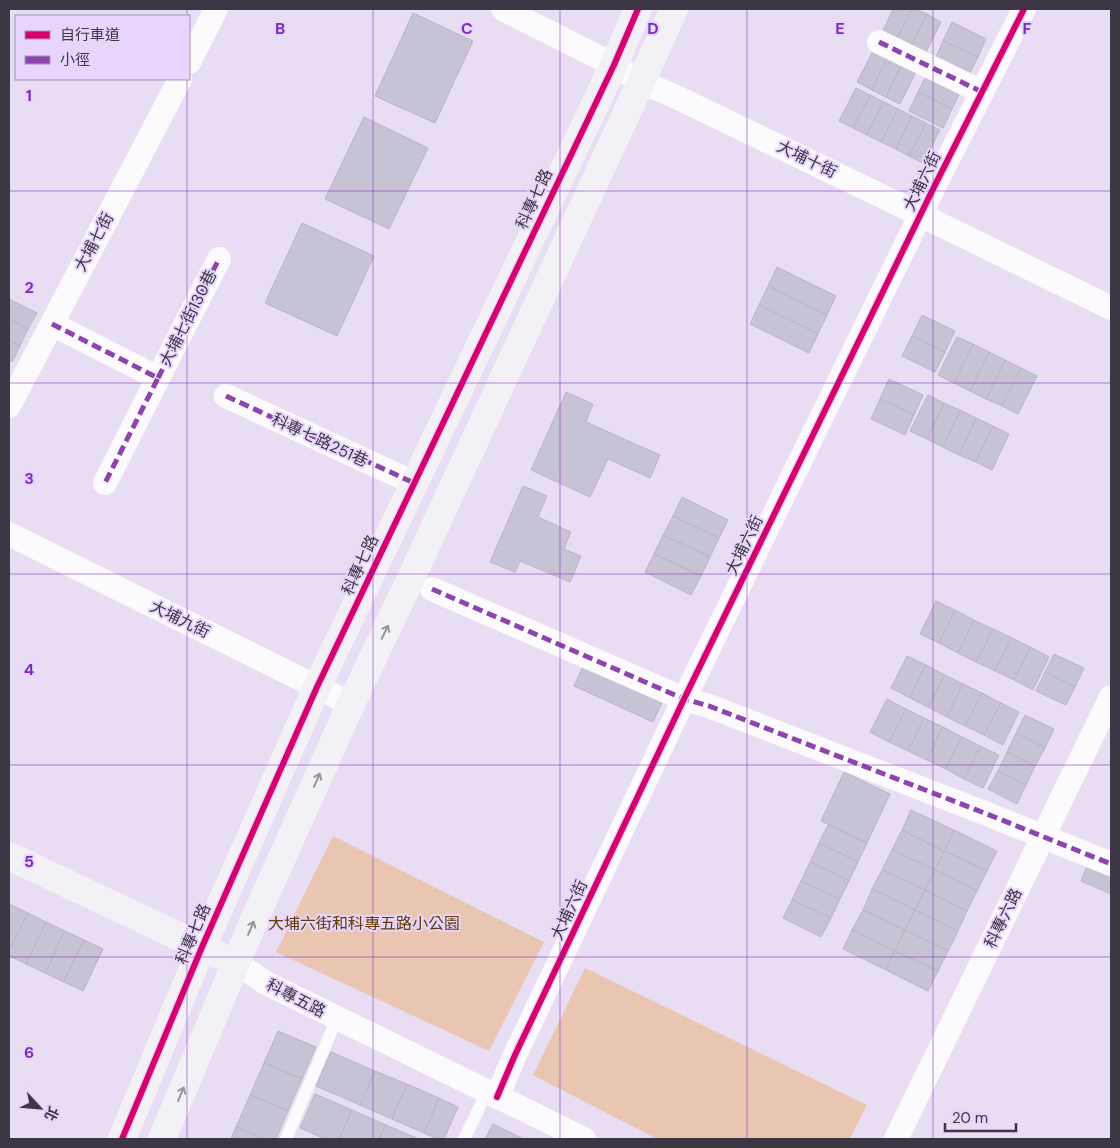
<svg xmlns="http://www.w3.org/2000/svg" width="1120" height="1148" viewBox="0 0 1120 1148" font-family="'DM Sans','Noto Sans TC',sans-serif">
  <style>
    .green { fill: #e9c6b2 }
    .building { fill: #c8c3d4; stroke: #bab4c5 }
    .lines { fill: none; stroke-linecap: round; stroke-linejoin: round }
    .lane { stroke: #fcfafd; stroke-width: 12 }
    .street { stroke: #fcfafd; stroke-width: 24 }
    .secondary { stroke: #f3f1f6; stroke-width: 28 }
    .quiet { stroke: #8e44ad; stroke-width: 5; stroke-dasharray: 10 5; stroke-linecap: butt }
    .cycleway-casing { stroke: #e7d5fb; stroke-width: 9 }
    .cycleway { stroke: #d6006c; stroke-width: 6 }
    .oneway { stroke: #98949e }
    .grid { fill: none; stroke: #7b2cbf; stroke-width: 1; stroke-opacity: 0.55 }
    .labels { text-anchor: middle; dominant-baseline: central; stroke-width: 4; stroke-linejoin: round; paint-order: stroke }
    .street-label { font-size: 16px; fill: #3d3645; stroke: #e7d5fb }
    .park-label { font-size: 16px; fill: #633b04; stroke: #e7d5fb }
    .grid-label { font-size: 16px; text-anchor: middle; font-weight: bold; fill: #7b2cbf; stroke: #e7d5fb; stroke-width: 4; stroke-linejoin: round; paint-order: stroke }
  </style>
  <rect width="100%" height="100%" fill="#e8ddf3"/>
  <g class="green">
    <path d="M333,836l211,106 -55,109 -213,-99z"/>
    <path d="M585,968l282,137 -17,34h-193l-124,-64z"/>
  </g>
  <g class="building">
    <path d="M893,9h19l-16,31 -14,-7z"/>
    <path d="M912,9h3l12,5 -17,33 -14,-7z"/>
    <path d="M413,13l60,28 -38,82 -60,-27z"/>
    <path d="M927,14l14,8 -16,32 -15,-7z"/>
    <path d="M952,22l34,17 -8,18 -35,-16z"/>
    <path d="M943,41l35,16 -9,18 -34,-16z"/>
    <path d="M874,49l14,7 -16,34 -15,-8z"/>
    <path d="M888,56l15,7 -17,34 -14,-7z"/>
    <path d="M903,63l14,7 -17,34 -14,-7z"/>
    <path d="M927,74l34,16 -9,19 -34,-17z"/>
    <path d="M856,88l14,7 -17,33 -14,-7z"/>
    <path d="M918,92l34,17 -9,19 -34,-17z"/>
    <path d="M870,95l14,7 -17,33 -14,-7z"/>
    <path d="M884,102l14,7 -17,33 -14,-7z"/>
    <path d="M898,109l14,7 -16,33 -15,-7z"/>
    <path d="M912,116l14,7 -17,33 -13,-7z"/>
    <path d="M364,117l64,31 -39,81 -64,-30z"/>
    <path d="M926,123l14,7 -17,33 -14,-7z"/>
    <path d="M302,223l72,33 -37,80 -72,-33z"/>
    <path d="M777,267l59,29 -9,19 -59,-29z"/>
    <path d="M768,286l59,29 -9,19 -59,-29z"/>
    <path d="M9,299l28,14 -9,16 -19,-10z"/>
    <path d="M759,305l59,29 -9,19 -59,-29z"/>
    <path d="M922,315l33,16 -10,21 -33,-16z"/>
    <path d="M9,319l19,10 -8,17 -11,-6z"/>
    <path d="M912,336l33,16 -10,20 -33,-16z"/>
    <path d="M957,337l16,7 -19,39 -16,-8z"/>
    <path d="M9,340l11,6 -8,16 -3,-2z"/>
    <path d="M973,344l16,8 -19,39 -16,-8z"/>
    <path d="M989,352l16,8 -19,39 -16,-8z"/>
    <path d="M1005,360l16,8 -19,38 -16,-7z"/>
    <path d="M1021,368l16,8 -19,38 -16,-8z"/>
    <path d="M889,379l34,16 -9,20 -34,-16z"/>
    <path d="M566,392l27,12 -7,18 74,33 -10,23 -42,-19 -18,38 -59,-27z"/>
    <path d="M928,395l16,8 -17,36 -17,-8z"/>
    <path d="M880,399l34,16 -9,20 -34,-16z"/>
    <path d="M944,403l16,7 -17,37 -16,-8z"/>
    <path d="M960,410l16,8 -17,37 -16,-8z"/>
    <path d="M976,418l17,8 -17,36 -17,-7z"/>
    <path d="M993,426l16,8 -17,36 -16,-8z"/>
    <path d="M523,486l24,10 -9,21 33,15 -7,17 17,7 -11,26 -50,-21 -5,11 -25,-10z"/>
    <path d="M682,497l46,23 -9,18 -46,-22z"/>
    <path d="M673,516l46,22 -9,19 -47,-22z"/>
    <path d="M663,535l47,22 -9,19 -47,-22z"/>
    <path d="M654,554l47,22 -10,19 -46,-23z"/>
    <path d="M936,601l19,9 -16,33 -19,-9z"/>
    <path d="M955,610l19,10 -16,33 -19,-10z"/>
    <path d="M974,620l19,9 -17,33 -18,-9z"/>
    <path d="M993,629l19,9 -17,33 -19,-9z"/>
    <path d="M1012,638l18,9 -16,33 -19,-9z"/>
    <path d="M1030,647l19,10 -16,33 -19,-10z"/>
    <path d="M1054,654l30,14 -9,19 -30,-15z"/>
    <path d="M907,656l19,9 -16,33 -19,-10z"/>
    <path d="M586,660l79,36 -12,26 -79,-36z"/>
    <path d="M926,665l19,10 -17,32 -18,-9z"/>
    <path d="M1045,672l30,15 -9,18 -30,-14z"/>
    <path d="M945,675l18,9 -16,33 -19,-10z"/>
    <path d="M963,684l19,9 -17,33 -18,-9z"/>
    <path d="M982,693l19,10 -17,32 -19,-9z"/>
    <path d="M887,699l19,10 -17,33 -19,-10z"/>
    <path d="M1001,703l18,9 -16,33 -19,-10z"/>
    <path d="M906,709l18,9 -16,33 -19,-9z"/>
    <path d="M1025,715l29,14 -9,19 -29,-15z"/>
    <path d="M924,718l19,9 -16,33 -19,-9z"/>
    <path d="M943,727l19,10 -16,32 -19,-9z"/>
    <path d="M1016,733l29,15 -10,18 -28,-14z"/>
    <path d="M962,737l18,9 -16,33 -18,-10z"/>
    <path d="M980,746l19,9 -16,33 -19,-9z"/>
    <path d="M1007,752l28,14 -9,19 -28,-14z"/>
    <path d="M998,771l28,14 -9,19 -29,-15z"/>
    <path d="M844,772l46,22 -23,49 -46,-22z"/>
    <path d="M911,810l43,20 -10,21 -42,-21z"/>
    <path d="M828,825l39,18 -9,19 -39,-19z"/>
    <path d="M902,830l42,21 -9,19 -43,-20z"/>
    <path d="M954,830l43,21 -10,20 -43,-20z"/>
    <path d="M819,843l39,19 -9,19 -39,-19z"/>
    <path d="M892,850l43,20 -10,20 -43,-20z"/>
    <path d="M944,851l43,20 -10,20 -42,-21z"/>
    <path d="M810,862l39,19 -9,18 -39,-18z"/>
    <path d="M1087,866l24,11v17l-30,-13z"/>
    <path d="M882,870l43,20 -10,20 -43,-21z"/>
    <path d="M935,870l42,21 -10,20 -42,-21z"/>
    <path d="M801,881l39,18 -9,19 -39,-18z"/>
    <path d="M872,889l43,21 -10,20 -42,-20z"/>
    <path d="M925,890l42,21 -9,20 -43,-21z"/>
    <path d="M792,900l39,18 -10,19 -38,-19z"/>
    <path d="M9,904l19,9 -19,38z"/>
    <path d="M863,910l42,20 -10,21 -43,-21z"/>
    <path d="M915,910l43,21 -10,20 -43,-21z"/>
    <path d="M28,913l18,9 -20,42 -17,-8v-5z"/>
    <path d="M46,922l19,9 -20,42 -19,-9z"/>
    <path d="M852,930l43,21 -9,19 -43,-21z"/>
    <path d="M905,930l43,21 -10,20 -43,-20z"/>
    <path d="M65,931l19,9 -20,42 -19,-9z"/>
    <path d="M84,940l19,9 -20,42 -19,-9z"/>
    <path d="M895,951l43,20 -10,20 -42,-21z"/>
    <path d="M278,1031l38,16 -14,32 -38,-16z"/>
    <path d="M331,1052l44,19 -15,34 -44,-19z"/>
    <path d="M264,1063l38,16 -14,32 -38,-16z"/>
    <path d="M375,1071l32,13 -15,35 -32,-14z"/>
    <path d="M407,1084l32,14 -15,35 -32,-14z"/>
    <path d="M315,1094l37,16 -13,29h-14l-25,-11z"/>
    <path d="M250,1095l38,16 -12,28h-12l-28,-12z"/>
    <path d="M439,1098l19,9 -14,32h-6l-14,-6z"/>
    <path d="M352,1110l34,15 -7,14h-40z"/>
    <path d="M493,1124l31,15h-39z"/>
    <path d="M386,1125l33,14h-40z"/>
    <path d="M236,1127l28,12h-33z"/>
  </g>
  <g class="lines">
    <g class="lane">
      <path d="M286,1139l51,-121"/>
      <path d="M464,1139l23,-47"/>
    </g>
    <g class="street">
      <path d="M503,9l111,56 27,17 31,13 224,108 215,105"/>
      <path d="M879,42l103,50"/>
      <path d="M189,62l27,-53"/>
      <path d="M52,324l106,54 -53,105"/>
      <path d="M158,378l61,-119"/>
      <path d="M226,396l188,87"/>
      <path d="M9,406l171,-327"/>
      <path d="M9,534l342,170"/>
      <path d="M432,589l252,110 25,7 278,108 124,50"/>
      <path d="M236,963l30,20 318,156"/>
      <path d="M497,1097l18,-42 169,-356 250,-512 90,-178"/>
      <path d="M896,1139l215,-442"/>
    </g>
    <g class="secondary">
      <path d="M9,856l209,99"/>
      <path d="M122,1139l80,-192 115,-260 297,-622 24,-56"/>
      <path d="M162,1139l93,-221 96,-214 60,-126 230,-496 33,-73"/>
    </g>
    <g class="quiet">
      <path d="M879,42l103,50"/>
      <path d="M52,324l106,54 -53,105"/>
      <path d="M158,378l61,-119"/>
      <path d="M226,396l188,87"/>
      <path d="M432,589l252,110 25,7 278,108 124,50"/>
    </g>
    <defs>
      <g id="cycleway">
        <path d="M497,1097l18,-42 169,-356 250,-512 90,-178"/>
        <path d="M122,1139l80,-192 115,-260 297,-622 24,-56"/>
      </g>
    </defs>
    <use href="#cycleway" class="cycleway-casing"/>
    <use href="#cycleway" class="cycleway"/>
  </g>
  <defs><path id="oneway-shaft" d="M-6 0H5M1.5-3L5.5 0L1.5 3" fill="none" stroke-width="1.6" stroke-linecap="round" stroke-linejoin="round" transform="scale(1.25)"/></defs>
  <g class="oneway">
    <use href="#oneway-shaft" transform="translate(385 632) rotate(-64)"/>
    <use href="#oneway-shaft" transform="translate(317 780) rotate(-66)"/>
    <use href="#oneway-shaft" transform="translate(251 928) rotate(-67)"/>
    <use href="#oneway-shaft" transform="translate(181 1094) rotate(-67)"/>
  </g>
  <path class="grid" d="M187,9v7M373,9v1130M560,9v1130M747,9v1130M933,9v1130M187,79v1060M9,191h1102M9,383h1102M9,574h1102M9,765h1102M9,957h1102"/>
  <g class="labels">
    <g class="street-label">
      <text transform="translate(807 159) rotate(26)">大埔十街</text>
      <text transform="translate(922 181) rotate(-64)">大埔六街</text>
      <text transform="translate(534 199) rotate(-65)">科專七路</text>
      <text transform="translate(94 242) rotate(-62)">大埔七街</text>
      <text transform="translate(188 318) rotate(-63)">大埔七街130巷</text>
      <text transform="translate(320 440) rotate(25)">科專七路251巷</text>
      <text transform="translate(744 545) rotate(-64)">大埔六街</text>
      <text transform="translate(360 565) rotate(-65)">科專七路</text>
      <text transform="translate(180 619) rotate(26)">大埔九街</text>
      <text transform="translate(569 910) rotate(-65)">大埔六街</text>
      <text transform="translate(1003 918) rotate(-64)">科專六路</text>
      <text transform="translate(193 934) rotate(-67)">科專七路</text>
      <text transform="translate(296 998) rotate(27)">科專五路</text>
    </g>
    <g class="park-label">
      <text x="364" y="923">大埔六街和科專五路小公園</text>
    </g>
  </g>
  <g class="grid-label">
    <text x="280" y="34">B</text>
    <text x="467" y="34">C</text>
    <text x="653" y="34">D</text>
    <text x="840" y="34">E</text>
    <text x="1027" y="34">F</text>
    <text x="29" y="101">1</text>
    <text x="29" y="293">2</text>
    <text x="29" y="484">3</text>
    <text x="29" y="675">4</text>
    <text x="29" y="867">5</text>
    <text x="29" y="1058">6</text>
  </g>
  <rect width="1120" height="1148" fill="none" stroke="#3d3645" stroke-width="20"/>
  <rect x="15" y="15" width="175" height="65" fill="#e7d5fb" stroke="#a395b2"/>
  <rect x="25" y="31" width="25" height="8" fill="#d6006c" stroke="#a395b2"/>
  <text x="60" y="40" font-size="15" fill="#3d3645">自行車道</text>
  <rect x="25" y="56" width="25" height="8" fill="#8e44ad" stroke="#a395b2"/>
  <text x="60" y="65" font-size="15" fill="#3d3645">小徑</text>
  <g transform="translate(40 1108) rotate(116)" stroke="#e7d5fb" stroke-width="4" paint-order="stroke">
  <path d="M0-4L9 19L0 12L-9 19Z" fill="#3d3645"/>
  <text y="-8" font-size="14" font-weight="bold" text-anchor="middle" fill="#3d3645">北</text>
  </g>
  <path d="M945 1123v8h71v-8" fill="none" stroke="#3d3645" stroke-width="2.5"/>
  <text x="952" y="1123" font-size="15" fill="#3d3645" stroke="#e7d5fb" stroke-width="4" paint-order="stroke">20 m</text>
</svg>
